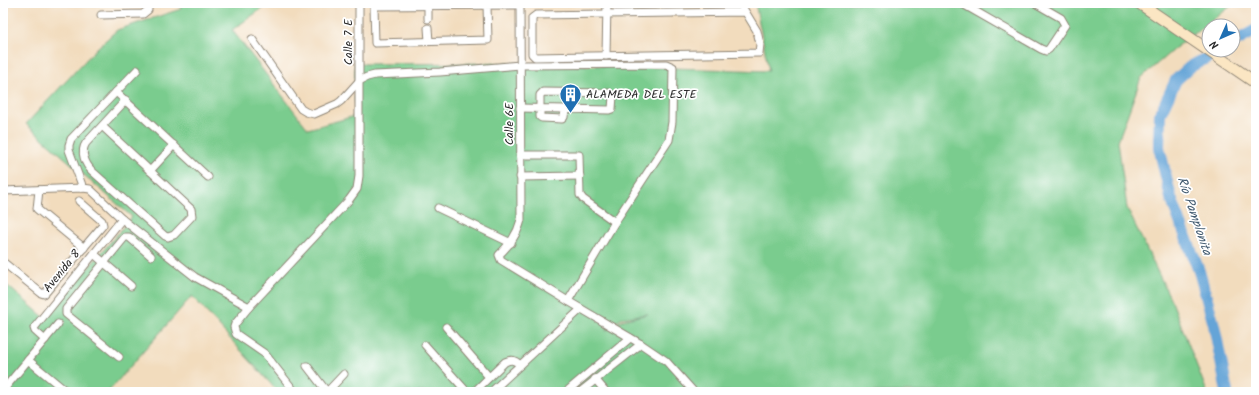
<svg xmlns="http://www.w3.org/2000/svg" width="1259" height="395" viewBox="0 0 1259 395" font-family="Kalam,sans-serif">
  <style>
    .green { fill: #7acc8e; stroke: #527c5c; fill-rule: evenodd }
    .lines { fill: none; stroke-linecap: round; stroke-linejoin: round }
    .river { stroke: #65a4d7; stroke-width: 12 }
    .street-casing { stroke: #8e8474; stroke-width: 9 }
    .secondary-casing { stroke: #8e8474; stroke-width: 13 }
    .street { stroke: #fff; stroke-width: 7 }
    .secondary { stroke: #fbe6c3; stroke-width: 11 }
    .labels { text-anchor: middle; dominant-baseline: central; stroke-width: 3.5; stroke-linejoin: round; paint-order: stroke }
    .street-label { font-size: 12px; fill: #2b2b2b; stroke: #fff }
    .poi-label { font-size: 12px; fill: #2b2b2b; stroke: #fff; text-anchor: start }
    .water-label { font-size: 13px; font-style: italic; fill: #425b70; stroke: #fff }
  </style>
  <rect width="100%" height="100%" fill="#fff"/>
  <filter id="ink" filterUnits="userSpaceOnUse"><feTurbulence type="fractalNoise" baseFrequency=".025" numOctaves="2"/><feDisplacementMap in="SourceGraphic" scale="8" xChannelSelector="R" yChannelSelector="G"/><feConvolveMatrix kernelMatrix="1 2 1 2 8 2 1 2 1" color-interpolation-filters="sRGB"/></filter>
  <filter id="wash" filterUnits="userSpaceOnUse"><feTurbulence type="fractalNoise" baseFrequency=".012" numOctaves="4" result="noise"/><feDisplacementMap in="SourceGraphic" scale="16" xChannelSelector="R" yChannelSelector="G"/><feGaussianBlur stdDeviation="0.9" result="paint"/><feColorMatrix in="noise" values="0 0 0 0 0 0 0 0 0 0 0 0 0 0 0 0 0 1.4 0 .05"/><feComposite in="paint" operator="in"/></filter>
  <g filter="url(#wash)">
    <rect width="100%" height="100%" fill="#f2dcbd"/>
    <path class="green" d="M179,3h91l-38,27 76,99 47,-13v-52l156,-1 258,8 -14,-68h480l-61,46 -33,29 -23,63 9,67 46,96 34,88h-929l-86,-96 -84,96h-105v-110l42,36 87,-101 -106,-93 71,-76 20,-18 64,-21zM648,314l-26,6 -15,10h-2l16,-12z"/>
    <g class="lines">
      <g class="river">
        <path d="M1233,43l23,-13"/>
        <path d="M1221,50l-31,17 -14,13 -16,34 -1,33 12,51 28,73 15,54 13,67"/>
      </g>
    </g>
  </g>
  <g filter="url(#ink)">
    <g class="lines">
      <defs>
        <g id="street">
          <path d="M520,3l1,217c-4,15 -11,24 -22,35l2,5 67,41 73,43 25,17 28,31"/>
          <path d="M740,3l17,28 3,13 -1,9 -224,4 -3,-3v-36l4,-3 209,-3"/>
          <path d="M961,3l80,46 5,2 3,-2 16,-24 -4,-7 -26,-15"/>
          <path d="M428,6v13"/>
          <path d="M487,6l1,34 -113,3 -1,-37 146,-1"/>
          <path d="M101,15l42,-1 5,-4v-7"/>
          <path d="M428,28l1,13"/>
          <path d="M252,39l49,70 5,3 8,2 23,-10 4,-3 18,-20 8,-4 8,-2 65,-3 80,-7 146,-1 7,3 -1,55 -3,18 -54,82 -32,-23 -3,-4 -1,-40h-59"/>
          <path d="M606,56l1,-53"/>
          <path d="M116,92l92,85"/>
          <path d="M520,108l89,2 3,-1 1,-13 -4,-3 -66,-1 -3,3v22l2,1 20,1 2,-2 1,-7"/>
          <path d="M102,126l89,83 1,7 -18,19 -6,2 -3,-1 -73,-65c-7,-7 -12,-19 -6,-28l40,-43"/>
          <path d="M150,171l24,-26"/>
          <path d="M520,177l60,-1"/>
          <path d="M83,188l-14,-38v-5l2,-6 66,-69"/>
          <path d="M39,190l-2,19 47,39"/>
          <path d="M3,191l80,-3 7,1 32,30 73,58 54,30"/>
          <path d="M438,208l73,35"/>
          <path d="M94,254l37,32"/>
          <path d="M3,262l38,31 3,1 2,-2 57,-67 -1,-4 -23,-20"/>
          <path d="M568,301l47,-79"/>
          <path d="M446,327l43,50"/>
          <path d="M45,340l-10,-9 -1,-3 88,-109"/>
          <path d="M425,345l42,47"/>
          <path d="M119,357l-53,-43v-5l59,-72h4l22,19"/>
          <path d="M28,360l39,32"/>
          <path d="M307,366l20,26"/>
          <path d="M595,379l11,13"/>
          <path d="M6,392v-5l3,-4 49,-59"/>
          <path d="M295,392l-30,-38 -29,-20 -2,-7 1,-3 14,-17 100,-107 8,-11 2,-13v-173"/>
          <path d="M327,392l17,-18"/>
          <path d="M474,392l31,-30c7,-3 10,-2 15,3"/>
          <path d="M491,392l90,-83"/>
          <path d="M566,392l64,-54"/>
          <path d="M580,392l61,-48"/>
        </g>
        <path id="secondary" d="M1139,3l117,80"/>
      </defs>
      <use href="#street" class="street-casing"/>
      <use href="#secondary" class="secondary-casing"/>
      <use href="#street" class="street"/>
      <use href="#secondary" class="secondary"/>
    </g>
  </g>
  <defs>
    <symbol id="building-pin" viewBox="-11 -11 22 30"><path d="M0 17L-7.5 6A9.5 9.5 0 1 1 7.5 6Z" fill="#1f6fb2" stroke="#fff"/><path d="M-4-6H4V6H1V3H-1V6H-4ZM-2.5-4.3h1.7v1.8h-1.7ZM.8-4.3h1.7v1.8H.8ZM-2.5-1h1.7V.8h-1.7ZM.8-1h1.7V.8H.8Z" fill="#fff"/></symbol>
  </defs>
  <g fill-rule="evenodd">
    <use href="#building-pin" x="558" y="82" width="25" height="34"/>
  </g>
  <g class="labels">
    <g class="street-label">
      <text transform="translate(348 42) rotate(-90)">Calle 7 E</text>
      <text transform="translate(509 124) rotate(-90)">Calle 6E</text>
      <text transform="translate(62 271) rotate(-51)">Avenida 8</text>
    </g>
    <g class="poi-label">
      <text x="586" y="94">ALAMEDA DEL ESTE</text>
    </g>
    <g class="water-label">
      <text transform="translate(1194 216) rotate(71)">Río Pamplonita</text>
    </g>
  </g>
  <rect width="1259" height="395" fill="none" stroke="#fff" stroke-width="16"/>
  <g transform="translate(1221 38) rotate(225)"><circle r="19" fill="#ffffff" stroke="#aaaaaa"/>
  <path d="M0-3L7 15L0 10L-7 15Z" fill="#1f6fb2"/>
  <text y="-6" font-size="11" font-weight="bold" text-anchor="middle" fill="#2b2b2b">N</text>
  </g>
</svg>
